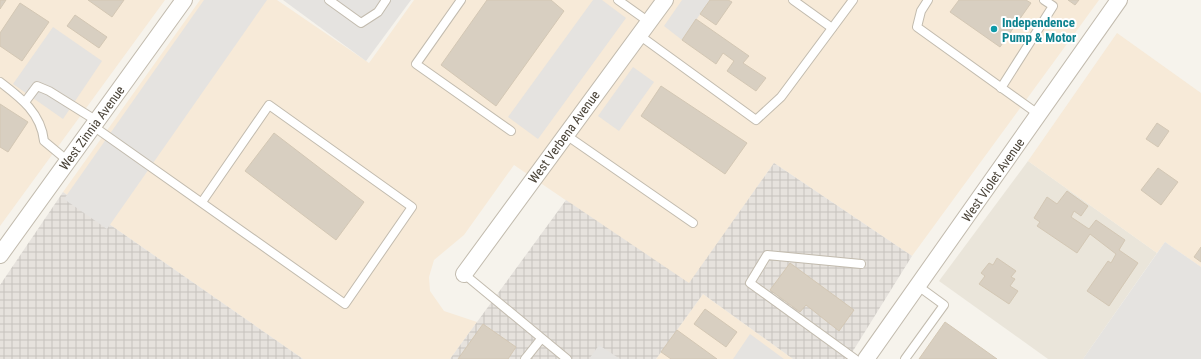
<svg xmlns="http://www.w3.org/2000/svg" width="1201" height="359" viewBox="0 0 1201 359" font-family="'Roboto Condensed',sans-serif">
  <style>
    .residential { fill: #eae5da }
    .commercial { fill: #f7ead8 }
    .industrial { fill: url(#industrial-grid) }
    .parking { fill: #e5e3e0 }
    .building { fill: #d8cfc1; stroke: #d3c7b4 }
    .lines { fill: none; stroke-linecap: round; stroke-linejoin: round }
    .lane-casing { stroke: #c2bbae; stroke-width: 10 }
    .street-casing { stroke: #c2bbae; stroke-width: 18 }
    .lane { stroke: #fff; stroke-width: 8 }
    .street { stroke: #fff; stroke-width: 16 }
    .culture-dot { fill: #0f9aa8; stroke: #fff; stroke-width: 1.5 }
    .labels { text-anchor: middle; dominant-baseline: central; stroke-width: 4; stroke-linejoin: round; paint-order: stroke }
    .culture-label { font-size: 13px; font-weight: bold; fill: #0d838f; stroke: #fff; text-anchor: start }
    .street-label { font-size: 13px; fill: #4b4439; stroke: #fff }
  </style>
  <defs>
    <pattern id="industrial-grid" width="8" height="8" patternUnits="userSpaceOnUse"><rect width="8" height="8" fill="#e6e2dd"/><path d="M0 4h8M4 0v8" fill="none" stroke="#c7c3be"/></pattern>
  </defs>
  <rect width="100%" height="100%" fill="#f6f3ec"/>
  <path class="residential" d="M1028,161l129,92 -74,106h-35l-109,-78z"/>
  <g class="commercial">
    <path d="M0,0h165l-165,226z"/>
    <path d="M200,0h77l92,63 45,-63h685l-187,256 -138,-93 -85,121 -175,-119 -50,70 -30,25 -5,17 1,14 14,20 33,11 -27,37h-147l-240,-167z"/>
    <path d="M1117,33l84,60v174l-36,-25 -8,11 -129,-92z"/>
    <path d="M703,294l90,65h-137z"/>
  </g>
  <g class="industrial">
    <path d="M774,163l138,93 -64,103h-55l-90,-65 -47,65h-206l116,-159 123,83z"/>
    <path d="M63,192l240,167h-303v-74z"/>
  </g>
  <g class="parking">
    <path d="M204,0h63l-160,229 -43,-30z"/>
    <path d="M283,0h128l-45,61z"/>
    <path d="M593,0h9l24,18 -88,121 -30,-22z"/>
    <path d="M682,0h28l-28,40 -18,-14z"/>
    <path d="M53,27l49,34 -39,58 -50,-35z"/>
    <path d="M633,67l21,15 -35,49 -21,-15z"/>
    <path d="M1165,242l36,25v92h-118z"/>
    <path d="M750,334l34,25h-51z"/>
    <path d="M599,345l21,14h-31z"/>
  </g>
  <g class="building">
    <path d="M0,0h6l-6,9z"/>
    <path d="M88,0h36l-12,17z"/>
    <path d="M487,0h64l13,11 -68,95 -55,-41z"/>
    <path d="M710,0h18l4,2 -16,23 -16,-11z"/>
    <path d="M959,0h67l5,3 -31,44 -50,-35z"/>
    <path d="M1068,0h11l-4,5z"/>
    <path d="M20,3l29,19 -27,39 -22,-15v-13z"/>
    <path d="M75,15l32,22 -8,11 -32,-22z"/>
    <path d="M696,19l53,37 -6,7 23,15 -10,13 -29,-20 7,-10 -11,-8 -7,11 -34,-24z"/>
    <path d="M661,86l86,57 -22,31 -84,-58z"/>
    <path d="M0,104l28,18 -20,30 -8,-5z"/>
    <path d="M1157,123l12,8 -11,16 -12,-8z"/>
    <path d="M274,133l90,69 -28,38 -91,-69z"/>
    <path d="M1158,168l20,14 -17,23 -20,-15z"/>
    <path d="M1067,191l21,15 -7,10 -7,-5 -3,6 18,12 7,-9 29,20 -6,10 19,13 -29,43 -22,-15 21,-30 3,2 5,-9 -26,-20 -13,19 -40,-27 3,-4 -6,-4 13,-21 10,7z"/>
    <path d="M1201,247v15l-7,-5z"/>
    <path d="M997,258l19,13 -5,6 4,2 -5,7 8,5 -9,13 -30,-20 6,-8 -4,-3 8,-10 4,2z"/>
    <path d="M790,263l64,47 -15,21 -33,-26 -6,7 -30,-22z"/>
    <path d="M705,309l32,23 -11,15 -32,-23z"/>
    <path d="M945,322l52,37h-78z"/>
    <path d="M483,324l33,23 -8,12h-50z"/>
    <path d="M677,330l40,29h-46l-10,-7z"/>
  </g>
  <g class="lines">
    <defs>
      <g id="lane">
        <path d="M329,0l32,23 17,-11 8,-12"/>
        <path d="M461,0l-45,64 95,67"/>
        <path d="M618,0l31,22"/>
        <path d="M793,0l39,28"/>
        <path d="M928,0l-7,11 -4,16 121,87"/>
        <path d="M639,35l117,85 25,-23 72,-97"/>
        <path d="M0,82c21,16 41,31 44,59l24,20"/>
        <path d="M1001,88l52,-82 -9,-6"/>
        <path d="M25,102l12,-16 12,5 48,30"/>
        <path d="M93,126l252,178 67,-97 -143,-102 -67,97"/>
        <path d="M566,135l127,88"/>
        <path d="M464,274l103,85"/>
        <path d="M525,359l16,-20"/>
        <path d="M855,359l-105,-76 17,-28 94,9"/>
        <path d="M905,359l39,-54 -26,-19"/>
      </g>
      <g id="street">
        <path d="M0,255l184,-255"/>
        <path d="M464,274l201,-274"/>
        <path d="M866,359l253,-359"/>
      </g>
    </defs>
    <use href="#lane" class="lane-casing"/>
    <use href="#street" class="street-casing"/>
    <use href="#lane" class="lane"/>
    <use href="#street" class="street"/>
  </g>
  <circle class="culture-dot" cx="994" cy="29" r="4"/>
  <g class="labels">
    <g class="culture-label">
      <text x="1002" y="22">Independence<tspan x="1002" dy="15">Pump &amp; Motor</tspan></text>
    </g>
    <g class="street-label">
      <text transform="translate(92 128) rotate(-54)">West Zinnia Avenue</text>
      <text transform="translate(564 137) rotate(-54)">West Verbena Avenue</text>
      <text transform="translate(993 180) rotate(-55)">West Violet Avenue</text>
    </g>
  </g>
</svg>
